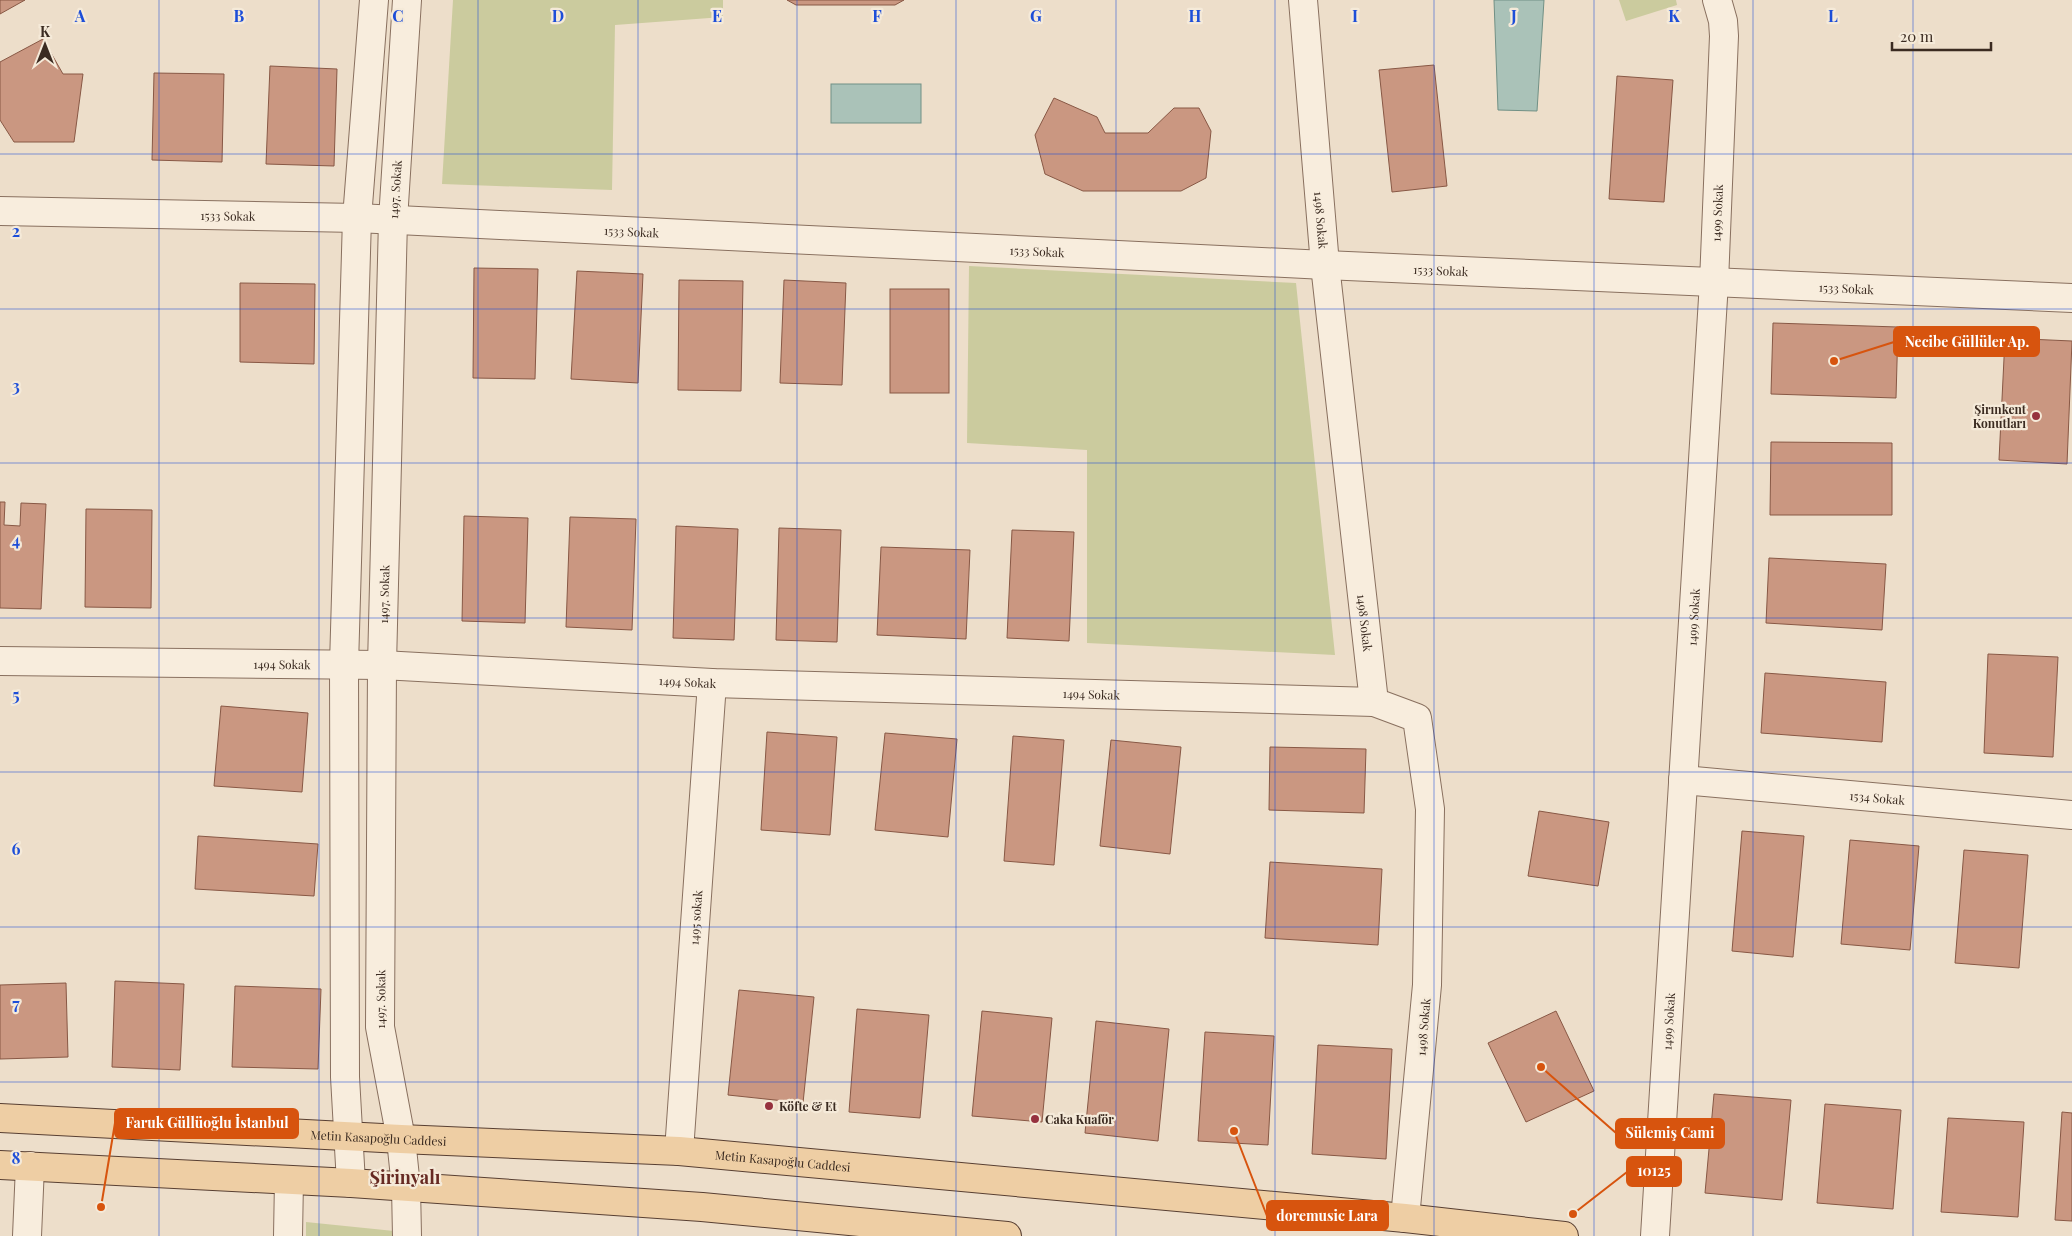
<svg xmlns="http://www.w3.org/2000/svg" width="2072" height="1236" viewBox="0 0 2072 1236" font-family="'Playfair Display',serif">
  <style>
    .green { fill: #cbcb9e }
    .water { fill: #aac2b8; stroke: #719085 }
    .building { fill: #ca9781; stroke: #885845 }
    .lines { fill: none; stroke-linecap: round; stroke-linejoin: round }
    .minor-casing { stroke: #89705f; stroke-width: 30 }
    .tertiary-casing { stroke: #89705f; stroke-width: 30 }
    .primary-casing { stroke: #583f32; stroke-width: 30 }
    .minor { stroke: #f8eddd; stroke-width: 28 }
    .tertiary { stroke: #f8eddd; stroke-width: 28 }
    .primary { stroke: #eecea4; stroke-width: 28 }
    .grid { fill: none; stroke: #1d4ed8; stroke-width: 1; stroke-opacity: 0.55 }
    .poi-dot { fill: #96313e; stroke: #f5ead9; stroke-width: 2 }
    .labels { text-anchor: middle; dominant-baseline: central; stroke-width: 4.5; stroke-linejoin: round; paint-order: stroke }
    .street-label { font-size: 12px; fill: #3b2b21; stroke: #f5ead9 }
    .poi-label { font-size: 12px; font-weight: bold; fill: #3b2b21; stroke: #f5ead9; text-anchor: start }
    .district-label { font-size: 18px; font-weight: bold; fill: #662922; stroke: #f5ead9 }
    .grid-label { font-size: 16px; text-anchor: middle; font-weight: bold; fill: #1d4ed8; stroke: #f5ead9; stroke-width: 4.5; stroke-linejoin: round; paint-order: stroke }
    .leader { fill: none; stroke: #d7540e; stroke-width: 2 }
    .callout-dot { fill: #d7540e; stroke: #f5ead9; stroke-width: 2 }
    .callout { fill: #d7540e; stroke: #d7540e; stroke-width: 2 }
    .callout-label { font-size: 14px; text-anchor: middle; font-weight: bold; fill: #fff }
  </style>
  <rect width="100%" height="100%" fill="#eddeca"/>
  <g class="green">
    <path d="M453,0h270v17l-108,8 -3,165 -170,-6z"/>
    <path d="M1619,0h57l1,5 -51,16z"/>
    <path d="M969,266l327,17 39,372 -248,-12v-193l-120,-7z"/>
    <path d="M306,1222l88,9 1,5h-89z"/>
  </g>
  <g class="water">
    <path d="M1494,0h50l-7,111 -39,-1z"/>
    <rect x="831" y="84" width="90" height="39"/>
  </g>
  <g class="building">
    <path d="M0,0h25l-25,14z"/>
    <path d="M787,0h117l-9,5h-99z"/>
    <path d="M43,39l20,35h20l-9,68h-60l-14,-22v-58z"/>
    <path d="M1434,65l13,121 -55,6 -13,-122z"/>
    <path d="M270,66l67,3 -3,97 -68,-2z"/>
    <path d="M154,73l70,1 -2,88 -70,-2z"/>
    <path d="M1617,76l56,4 -9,122 -55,-3z"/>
    <path d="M1054,98l43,19 8,16h43l26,-25h25l12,23 -5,47 -25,13h-98l-38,-17 -10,-39z"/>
    <path d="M474,268l64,1 -3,110 -62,-1z"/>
    <path d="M577,271l66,3 -5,109 -67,-4z"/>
    <path d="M679,280l64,1 -2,110 -63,-1z"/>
    <path d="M784,280l62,3 -4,102 -62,-2z"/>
    <path d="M240,283l75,1 -1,80 -74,-2z"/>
    <rect x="890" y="289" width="59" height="104"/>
    <path d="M1773,323l125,4 -2,71 -125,-4z"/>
    <path d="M2005,338l67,3 -5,123 -68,-4z"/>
    <path d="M1771,442l121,1v72h-122z"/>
    <path d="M0,502h5l-1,23 16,1 1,-23 25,1 -5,105 -41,-1z"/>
    <path d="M86,509l66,1 -1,98 -66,-1z"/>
    <path d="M464,516l64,2 -3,105 -63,-2z"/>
    <path d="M570,517l66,2 -4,111 -66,-3z"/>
    <path d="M676,526l62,3 -4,111 -61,-2z"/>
    <path d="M779,528l62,2 -4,112 -61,-2z"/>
    <path d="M1012,530l62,2 -5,109 -62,-3z"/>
    <path d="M881,547l89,3 -4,89 -89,-4z"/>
    <path d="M1769,558l117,6 -4,66 -116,-7z"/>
    <path d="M1988,654l70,3 -5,100 -69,-4z"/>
    <path d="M1765,673l121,9 -4,60 -121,-9z"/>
    <path d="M221,706l87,7 -6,79 -88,-6z"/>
    <path d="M767,732l70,5 -7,98 -69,-5z"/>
    <path d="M885,733l72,6 -9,98 -73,-7z"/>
    <path d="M1013,736l51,4 -10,125 -50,-4z"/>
    <path d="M1111,740l70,7 -11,107 -70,-8z"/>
    <path d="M1270,747l96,2 -2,64 -95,-3z"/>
    <path d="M1539,811l70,11 -11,64 -70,-10z"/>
    <path d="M1742,831l62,5 -11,121 -61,-6z"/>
    <path d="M198,836l120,8 -4,52 -119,-7z"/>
    <path d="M1850,840l69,6 -9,104 -69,-6z"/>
    <path d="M1964,850l64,5 -9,113 -64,-5z"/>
    <path d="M1270,862l112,7 -4,76 -113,-7z"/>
    <path d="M115,981l69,3 -4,86 -68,-3z"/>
    <path d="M66,983l2,74 -68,2v-74z"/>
    <path d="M235,986l86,3 -3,80 -86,-2z"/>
    <path d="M739,990l75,7 -11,106 -75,-8z"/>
    <path d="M857,1009l72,6 -9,103 -71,-6z"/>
    <path d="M982,1011l70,7 -10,104 -70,-6z"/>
    <path d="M1556,1011l38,80 -68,31 -38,-79z"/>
    <path d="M1096,1021l73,8 -11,112 -73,-8z"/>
    <path d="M1205,1032l69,4 -6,109 -70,-4z"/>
    <path d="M1318,1045l74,4 -6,110 -74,-5z"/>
    <path d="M1714,1094l77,6 -9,100 -77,-7z"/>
    <path d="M1825,1104l76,6 -8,99 -76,-6z"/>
    <path d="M2062,1112l10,1v108l-17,-1z"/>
    <path d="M1948,1118l76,4 -6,95 -77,-5z"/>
  </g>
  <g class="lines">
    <defs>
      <g id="minor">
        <path id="s1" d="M1303,0l22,265 49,437 43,16 13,91 -3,176 -22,233"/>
        <path id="s2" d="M0,211l357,7 968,47 747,33"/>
        <path id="s3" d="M0,661l382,4 330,18 662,19"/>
        <path id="s4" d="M1683,780l389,35"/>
        <path id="s5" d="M679,1151l33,-468"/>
        <path d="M406,1187l1,49"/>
        <path d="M27,1236l3,-70"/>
        <path d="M288,1236l1,-56"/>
        <path id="s6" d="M1655,1236l59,-954 10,-246 -1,-15 -6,-21"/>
      </g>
      <g id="tertiary">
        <path d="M351,1183l-6,-106 -1,-412 13,-447 17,-218"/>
        <path id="s7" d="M406,1187l-5,-48 -21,-112 2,-362 11,-445 14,-220"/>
      </g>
      <g id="primary">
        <path id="s8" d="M0,1118l401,21 278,12 726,67 159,18"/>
        <path d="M0,1165l351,18 351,24 305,29"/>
      </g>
    </defs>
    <use href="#minor" class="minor-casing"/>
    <use href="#tertiary" class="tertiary-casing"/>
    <use href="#primary" class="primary-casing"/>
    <use href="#minor" class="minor"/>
    <use href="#tertiary" class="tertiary"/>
    <use href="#primary" class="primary"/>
  </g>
  <path class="grid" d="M159,0v1236M319,0v1236M478,0v1236M638,0v1236M797,0v1236M956,0v1236M1116,0v1236M1275,0v1236M1434,0v1236M1594,0v1236M1753,0v1236M1913,0v1236M0,154h2072M0,309h2072M0,463h2072M0,618h2072M0,772h2072M0,927h2072M0,1082h2072"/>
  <g class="poi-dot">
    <circle cx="2036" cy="416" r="5"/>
    <circle cx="769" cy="1106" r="5"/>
    <circle cx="1035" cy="1119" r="5"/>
  </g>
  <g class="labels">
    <g class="street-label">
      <text stroke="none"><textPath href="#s7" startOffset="1000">1497. Sokak</textPath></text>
      <text stroke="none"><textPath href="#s6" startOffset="1025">1499 Sokak</textPath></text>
      <text stroke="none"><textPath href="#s2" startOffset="228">1533 Sokak</textPath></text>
      <text stroke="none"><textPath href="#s1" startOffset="221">1498 Sokak</textPath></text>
      <text stroke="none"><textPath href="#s2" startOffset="632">1533 Sokak</textPath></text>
      <text stroke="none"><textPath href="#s2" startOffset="1038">1533 Sokak</textPath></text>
      <text stroke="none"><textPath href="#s2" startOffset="1442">1533 Sokak</textPath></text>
      <text stroke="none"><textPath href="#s2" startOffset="1848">1533 Sokak</textPath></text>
      <text stroke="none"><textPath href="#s7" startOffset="595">1497. Sokak</textPath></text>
      <text stroke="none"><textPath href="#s6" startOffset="620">1499 Sokak</textPath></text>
      <text stroke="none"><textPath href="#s1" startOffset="626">1498 Sokak</textPath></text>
      <text stroke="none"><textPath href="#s3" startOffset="282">1494 Sokak</textPath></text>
      <text stroke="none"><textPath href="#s3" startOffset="688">1494 Sokak</textPath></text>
      <text stroke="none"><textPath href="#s3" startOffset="1092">1494 Sokak</textPath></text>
      <text stroke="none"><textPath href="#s4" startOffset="195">1534 Sokak</textPath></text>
      <text stroke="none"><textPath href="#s5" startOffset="234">1495 sokak</textPath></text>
      <text stroke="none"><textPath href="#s7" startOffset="190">1497. Sokak</textPath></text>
      <text stroke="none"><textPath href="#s6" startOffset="215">1499 Sokak</textPath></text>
      <text transform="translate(1423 1027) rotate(-85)">1498 Sokak</text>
      <text stroke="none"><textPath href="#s8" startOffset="379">Metin Kasapoğlu Caddesi</textPath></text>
      <text stroke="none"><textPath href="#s8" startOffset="784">Metin Kasapoğlu Caddesi</textPath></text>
    </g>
    <g class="poi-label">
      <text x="2026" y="409" text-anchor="end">Şirınkent<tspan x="2026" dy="14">Konutları</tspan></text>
      <text x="779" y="1106">Köfte &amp; Et</text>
      <text x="1045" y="1119">Caka Kuaför</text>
    </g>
    <g class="district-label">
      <text x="405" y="1177">Şirinyalı</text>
    </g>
  </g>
  <g class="grid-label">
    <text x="80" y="22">A</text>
    <text x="239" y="22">B</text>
    <text x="398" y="22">C</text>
    <text x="558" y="22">D</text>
    <text x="717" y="22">E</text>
    <text x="877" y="22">F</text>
    <text x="1036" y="22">G</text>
    <text x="1195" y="22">H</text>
    <text x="1355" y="22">I</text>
    <text x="1514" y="22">J</text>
    <text x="1674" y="22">K</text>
    <text x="1833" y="22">L</text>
    <text x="16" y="237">2</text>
    <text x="16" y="392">3</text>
    <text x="16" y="546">4</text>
    <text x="16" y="701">5</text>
    <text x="16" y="855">6</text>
    <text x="16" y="1010">7</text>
    <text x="16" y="1164">8</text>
  </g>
  <path class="leader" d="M1834 361L1894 342M101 1207L115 1123M1541 1067L1616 1133M1573 1214L1627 1172M1234 1131L1267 1216"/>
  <g class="callout-dot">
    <circle cx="1834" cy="361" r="5"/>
    <circle cx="101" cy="1207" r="5"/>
    <circle cx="1541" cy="1067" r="5"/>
    <circle cx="1573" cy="1214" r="5"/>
    <circle cx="1234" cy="1131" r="5"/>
  </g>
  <g class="callout">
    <rect x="1894" y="327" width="145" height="29" rx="5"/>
    <rect x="115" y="1109" width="183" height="29" rx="5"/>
    <rect x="1616" y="1119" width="108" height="29" rx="5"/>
    <rect x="1627" y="1157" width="54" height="29" rx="5"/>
    <rect x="1267" y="1201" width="121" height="29" rx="5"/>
  </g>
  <g class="callout-label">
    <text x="1967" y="347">Necibe Güllüler Ap.</text>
    <text x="207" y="1128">Faruk Güllüoğlu İstanbul</text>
    <text x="1670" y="1138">Sülemiş Cami</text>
    <text x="1654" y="1176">10125</text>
    <text x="1327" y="1221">doremusic Lara</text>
  </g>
  <g transform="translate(45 45)" stroke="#f5ead9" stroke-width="4" paint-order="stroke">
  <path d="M0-4L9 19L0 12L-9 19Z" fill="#3b2b21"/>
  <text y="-8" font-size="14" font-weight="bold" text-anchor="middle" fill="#3b2b21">K</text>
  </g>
  <path d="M1892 42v8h99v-8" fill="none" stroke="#3b2b21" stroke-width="2.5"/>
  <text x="1900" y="42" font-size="15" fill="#3b2b21" stroke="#f5ead9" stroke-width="4" paint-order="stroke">20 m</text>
</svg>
